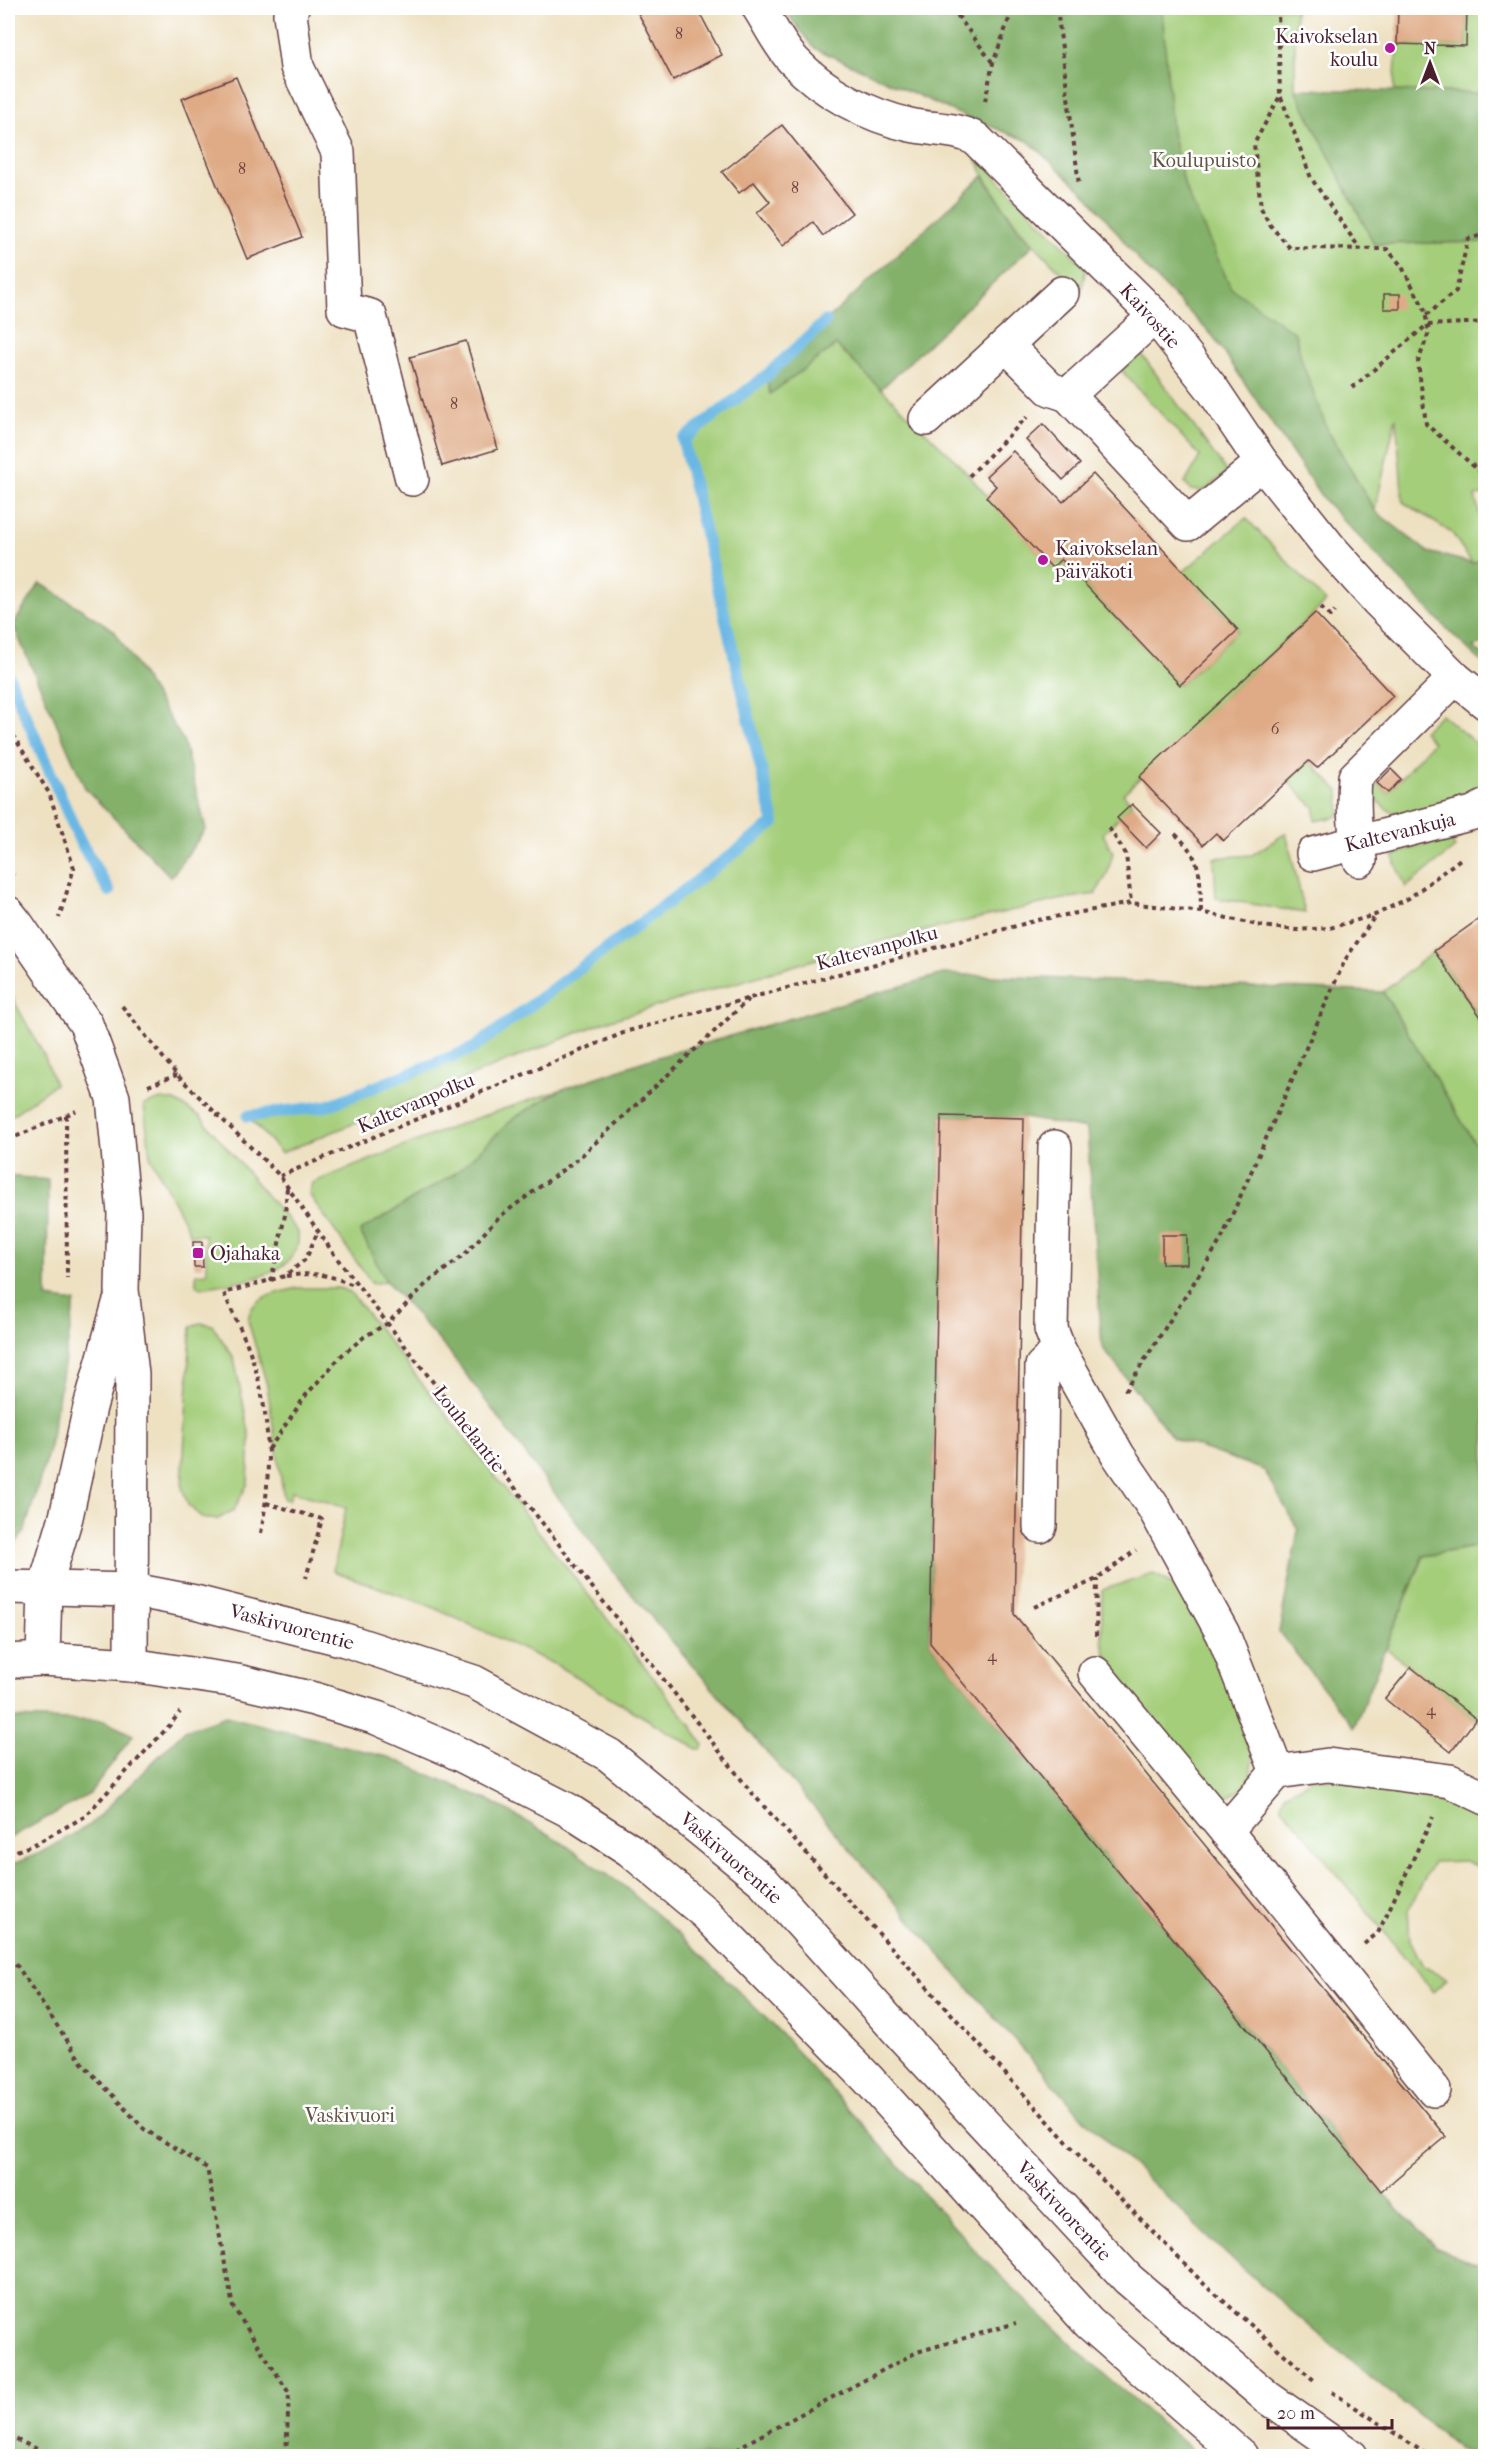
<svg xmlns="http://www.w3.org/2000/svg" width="1493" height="2464" viewBox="0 0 1493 2464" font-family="'IM FELL French Canon',serif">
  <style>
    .green { fill: #a4ce7a; stroke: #777652; stroke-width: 1.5 }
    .forest { fill: #83b16a; stroke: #66684a; stroke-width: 1.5 }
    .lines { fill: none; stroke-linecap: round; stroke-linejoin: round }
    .stream { stroke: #6ab7e4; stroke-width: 12 }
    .building { fill: #dfab86 }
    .minor-casing { stroke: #633c42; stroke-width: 36 }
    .major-casing { stroke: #633c42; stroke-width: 36 }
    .path { stroke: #633c42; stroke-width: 4; stroke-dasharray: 4.5 4.5; stroke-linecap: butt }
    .minor { stroke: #fff; stroke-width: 33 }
    .major { stroke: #fff; stroke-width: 33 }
    .poi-dot { fill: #b5179e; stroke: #fff; stroke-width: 2 }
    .labels { text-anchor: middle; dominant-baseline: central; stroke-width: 5; stroke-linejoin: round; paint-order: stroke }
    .number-label { font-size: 16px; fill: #6f4242 }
    .poi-label { font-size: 20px; fill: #4a1f2b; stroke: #fff; text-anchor: start }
    .park-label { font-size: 20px; fill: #655443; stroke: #fff }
    .street-label { font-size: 20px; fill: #4a1f2b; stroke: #fff }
  </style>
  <rect width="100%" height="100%" fill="#fff"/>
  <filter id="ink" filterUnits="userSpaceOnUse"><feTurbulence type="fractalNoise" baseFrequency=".0167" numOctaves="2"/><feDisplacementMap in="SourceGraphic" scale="12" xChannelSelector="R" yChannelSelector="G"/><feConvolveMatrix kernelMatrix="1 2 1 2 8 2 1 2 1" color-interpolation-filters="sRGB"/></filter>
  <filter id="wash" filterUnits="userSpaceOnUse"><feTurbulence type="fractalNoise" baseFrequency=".008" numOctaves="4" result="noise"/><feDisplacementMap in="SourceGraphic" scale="24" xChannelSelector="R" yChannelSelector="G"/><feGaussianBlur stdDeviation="1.35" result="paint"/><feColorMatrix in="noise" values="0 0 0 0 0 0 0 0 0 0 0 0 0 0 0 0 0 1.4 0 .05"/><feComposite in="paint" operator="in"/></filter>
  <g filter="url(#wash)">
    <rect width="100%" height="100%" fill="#eee1c2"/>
    <g class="green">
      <path d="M1099,8h196v81l79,155 111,-2 1,252 -11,2 10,39v24l-13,4 -20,-30 -49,-31 -7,-85 -21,93 36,65 -87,-75 -111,-164 -72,-73z"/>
      <path d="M1467,8h18v85l-91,-2 3,-47 69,2z"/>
      <path d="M975,156l111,112 -5,25c-42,-43 -82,-80 -106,-137z"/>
      <path d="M836,345l119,115 96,107 10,-8 119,126 58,-55 -55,-58 63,-54 80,84 -203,192 9,10 -29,30 10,18 -6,23 -12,19 -37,6 -198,46 -256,76 -323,131 -33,-37 79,-10 147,-58 300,-225 -91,-383 83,-64 5,17z"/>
      <path d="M1140,352l87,120 -23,19 -14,-1 -5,-7 15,-27 -79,-86z"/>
      <path d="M1441,714l44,37v38c-24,8 -66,29 -92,23 -8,-2 -13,-9 -19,-15l-1,-8 4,-6 11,10 45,-51 -10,-11z"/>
      <path d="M1309,761l30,30 1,22 -4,4 -21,4v-13l-28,-27z"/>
      <path d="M1286,833l19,80 -89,-15 -2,-40 38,-3z"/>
      <path d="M1451,838l4,10 -49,39 -11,-24 -1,-7 8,-5z"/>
      <path d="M1434,951l51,73v136l-102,-168z"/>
      <path d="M8,990l37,67 10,27 -47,34z"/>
      <path d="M560,1090l-46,28 -58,55 -96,58 26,50 -14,3 -63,-90 3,-11 153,-61z"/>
      <path d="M161,1099l14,2 25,15 98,116c5,47 -63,49 -97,56l-5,-3v-11l11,-1 -2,-38h-14l-41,-79 -6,-51z"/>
      <path d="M297,1288h42l11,4 343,436 10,17 -2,4h-4l-139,-83 -128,-60 -97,-35 13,-63 -54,-17 -3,9 -5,-1 -17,-114 -19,-64c2,-26 28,-27 49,-33z"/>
      <path d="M200,1323l12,2 22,33 16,79 -2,46 -14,27 -16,9h-12l-6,-3 -12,-11 -6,-18 9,-160z"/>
      <path d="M1485,1545v179l-9,-5 -90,-71 38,-92z"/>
      <path d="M1153,1574l11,5 26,21 39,82 24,72 -4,32 -22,11 -15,-7 -101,-120 -9,-30v-50z"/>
      <path d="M1315,1778l124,8 46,24v60l-19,-9 -33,1 -25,49 2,29 13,26 24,13 -14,13 -152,-187 3,-11z"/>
    </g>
    <g class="forest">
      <path d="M783,8h379l10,124 13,55 46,101 64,45 8,32 25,66 47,80 53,41 44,11 13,-4v84l-12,4 12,10v8l-34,-32 -127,-133 -111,-164 -72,-73 -52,-66 -61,-56 -71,-28 -143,-65z"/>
      <path d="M1295,89l190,4v149l-111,2z"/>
      <path d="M983,176l35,53 15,16 -152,144 -45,-44 -66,49 -4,-18z"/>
      <path d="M40,583l74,47 69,110 23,89 -35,48 -86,-89 -72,-163z"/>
      <path d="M943,974l440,18 102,168v385l-62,11 -69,171 -75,-95 19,-102 -34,-60 -91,-32 -71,-91 -15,-218 -63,-11 -83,-2 -11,527 451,548 56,57 48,19v189h-10l-15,-7 -131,-106 -94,-81 -150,-142 -133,-151 -333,-390 -169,-226 -64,-72 -26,-50 96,-58 58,-55 46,-28 84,-29z"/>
      <path d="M8,1176l40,4 -1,118 28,4 -25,144 -26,87 -16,19z"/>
      <path d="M226,1716l165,42 101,44 66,38 67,47 65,57 86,84 205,229 110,106 108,93h-1191v-590l32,-13 50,-28 95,-95z"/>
      <path d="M8,1718l96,3 29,14 -43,59 -82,45z"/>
    </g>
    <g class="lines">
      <g class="stream">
        <path d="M8,675l72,166 29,50"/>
        <path d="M248,1116l79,-10 147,-58 300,-225 -91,-383 83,-64 60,-55"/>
      </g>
    </g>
    <g id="blocks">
      <g class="building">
        <path d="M644,8h53l25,47 -49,25 -36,-69z"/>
        <path d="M1398,8h69l-1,38 -69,-2z"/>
        <path d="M236,77l66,160 -55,22 -65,-160z"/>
        <path d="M782,125l70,88 -29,23 -10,-14 -30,24 -26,-33 13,-11 -16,-20 -15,11 -17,-21z"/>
        <rect x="1384" y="294" width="16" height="15"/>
        <path d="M466,341l32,108 -56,17 -32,-109z"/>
        <path d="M1043,424l37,40 -17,16 -37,-40z"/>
        <path d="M1013,451l50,51 30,-28 145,156 -58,55 -119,-126 -9,9 -66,-71 10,-11 -10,-10z"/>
        <path d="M1315,613l78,83 -76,72 -8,-7 -86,80 -7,-8 -13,12 -64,-68z"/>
        <path d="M1391,769l10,10 -13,14 -11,-10z"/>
        <path d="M1132,804l29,29 -15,15 -29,-30z"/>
        <path d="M1486,914v110l-52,-73z"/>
        <path d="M941,1116l83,2 -10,496 432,523 -65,54 -451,-548z"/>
        <rect x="1162" y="1235" width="25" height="29"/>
        <path d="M193,1242h9l1,25h-9z"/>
        <path d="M1411,1667l65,52 -25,33 -66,-53z"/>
      </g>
    </g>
  </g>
  <g filter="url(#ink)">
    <use href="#blocks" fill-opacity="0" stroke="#633c42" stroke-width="1.5"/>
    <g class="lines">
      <defs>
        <g id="minor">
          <path d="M292,8l-2,6 7,53 41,85 6,157 26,7 42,163"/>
          <path d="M759,8c11,17 21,39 35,53 29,31 75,55 116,64 23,5 46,3 66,14l179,177 58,74 49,73 68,85 47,52 78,78 31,25"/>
          <path d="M1155,316l-87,79 120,129 74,-61"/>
          <path d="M1006,345l44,44 18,6"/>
          <path d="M926,419l136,-126"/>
          <path d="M1313,854l160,-41 13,-7"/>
          <path d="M1360,860c-6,-28 -7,-55 -5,-83l100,-99"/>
          <path d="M1055,1147l-4,182 8,21 59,105 36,53 69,126 54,138 51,-7 122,16 36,17"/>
          <path d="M1040,1526l2,-160 17,-16"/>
          <path d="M1095,1673l131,158 208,259"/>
          <path d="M1226,1831l51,-59"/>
        </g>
        <g id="major">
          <path d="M8,913l8,10 70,101 27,74 11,115 -2,77 10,84 -1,291"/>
          <path d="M8,1587l125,3 62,12 150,38 129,42 135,73 154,126 143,159 222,239 140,119 83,58"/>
          <path d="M43,1659l2,-72 21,-70 24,-110 29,-103"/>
          <path d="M8,1661l35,-2 88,6 106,16 77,18 63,19 74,32 117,60 62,40 75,63 163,166 221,244 152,133"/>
        </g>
      </defs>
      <use href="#minor" class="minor-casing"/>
      <use href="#major" class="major-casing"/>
      <g class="path">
        <path d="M952,8l40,54"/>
        <path d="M1057,8l22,177"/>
        <path d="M1278,8l2,88 -26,48 7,64 9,17 20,23 97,1 14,16 23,43 5,24 -11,30 8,62 60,53"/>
        <path d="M1281,97l30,81 49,71"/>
        <path d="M985,101l8,-38 20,-55"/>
        <path d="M1426,315l30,-24 12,-52 18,-5"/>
        <path d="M1352,388l75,-63 59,-3"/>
        <path d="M969,476l58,-59"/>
        <path d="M1321,607l9,9 5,-5"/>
        <path d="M8,727l41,66 25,75 -15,50"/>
        <path d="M1109,828l17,26 5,49"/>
        <path d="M1175,834c28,25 25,42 26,78"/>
        <path d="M8,868l6,7"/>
        <path d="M122,1006l55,69 103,101 56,81 415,535 334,370 119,122 112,98"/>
        <path d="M148,1086l29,-11"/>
        <path d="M66,1115l1,163"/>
        <path d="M8,1140l68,-29"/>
        <path d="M280,1176l348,-145 410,-111 93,-17 70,9 61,14 35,4 33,-2 45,-13 34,-17 54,-41"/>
        <path d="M286,1276c31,-4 41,-2 70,10"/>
        <path d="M271,1281l14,-66 2,-28"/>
        <path d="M1125,1391l96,-151 124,-280 30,-44"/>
        <path d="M269,1449l37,-54 36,-40 22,-18 24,-14 38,-39 39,-30 34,-37 80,-59 170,-159"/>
        <path d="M266,1503l56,16 -16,59"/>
        <path d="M261,1533c11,-60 10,-123 -11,-181 -7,-20 -18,-39 -26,-59l61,-17 21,-17 12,-28"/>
        <path d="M1034,1607l63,-28 39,-29"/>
        <path d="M1096,1636l1,-57"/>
        <path d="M8,1854l25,-9 51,-28 86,-92 10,-13"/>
        <path d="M1364,1944l14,-11 55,-116"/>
        <path d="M8,1959l10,8 64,96 62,66 63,39 26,139 56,86 -3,63"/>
        <path d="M1332,2392l97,64"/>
        <path d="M8,2436l45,20"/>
        <path d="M730,2456l13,-11 174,-93 99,-29"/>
      </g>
      <use href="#minor" class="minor"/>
      <use href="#major" class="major"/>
    </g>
  </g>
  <g class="poi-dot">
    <circle cx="1390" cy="48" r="6"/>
    <circle cx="1043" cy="560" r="6"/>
    <rect x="192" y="1247" width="12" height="12" rx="3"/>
  </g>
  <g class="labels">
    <g class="number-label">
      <text x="679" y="33">8</text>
      <text x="242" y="168">8</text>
      <text x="795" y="187">8</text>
      <text x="454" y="403">8</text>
      <text x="1275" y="728">6</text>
      <text x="992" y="1655">4</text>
      <text x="1431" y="1709">4</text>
    </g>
    <g class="poi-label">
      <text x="1378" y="36" text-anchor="end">Kaivokselan<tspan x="1378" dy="23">koulu</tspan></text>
      <text x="1055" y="548">Kaivokselan<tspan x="1055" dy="23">päiväkoti</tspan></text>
      <text x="210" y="1253">Ojahaka</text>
    </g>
    <g class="park-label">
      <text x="1204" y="160">Koulupuisto</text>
      <text x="350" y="2115">Vaskivuori</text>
    </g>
    <g class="street-label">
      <text transform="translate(1150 316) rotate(48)">Kaivostie</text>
      <text transform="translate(1400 832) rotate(-14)">Kaltevankuja</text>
      <text transform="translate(877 948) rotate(-15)">Kaltevanpolku</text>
      <text transform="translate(416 1103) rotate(-23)">Kaltevanpolku</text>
      <text transform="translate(469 1429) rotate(52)">Louhelantie</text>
      <text transform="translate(292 1627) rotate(15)">Vaskivuorentie</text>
      <text transform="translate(731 1858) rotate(41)">Vaskivuorentie</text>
      <text transform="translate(1064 2211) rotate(47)">Vaskivuorentie</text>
    </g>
  </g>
  <rect width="1493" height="2464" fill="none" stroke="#fff" stroke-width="30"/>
  <g transform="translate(1430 63)" stroke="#ffffff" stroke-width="4.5" paint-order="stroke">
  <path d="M0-4.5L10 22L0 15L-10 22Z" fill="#4a1f2b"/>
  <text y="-9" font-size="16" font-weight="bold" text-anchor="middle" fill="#4a1f2b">N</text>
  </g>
  <path d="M1268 2419v9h124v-9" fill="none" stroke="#4a1f2b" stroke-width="3"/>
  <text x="1277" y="2419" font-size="18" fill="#4a1f2b" stroke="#ffffff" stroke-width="4.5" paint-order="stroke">20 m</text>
</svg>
